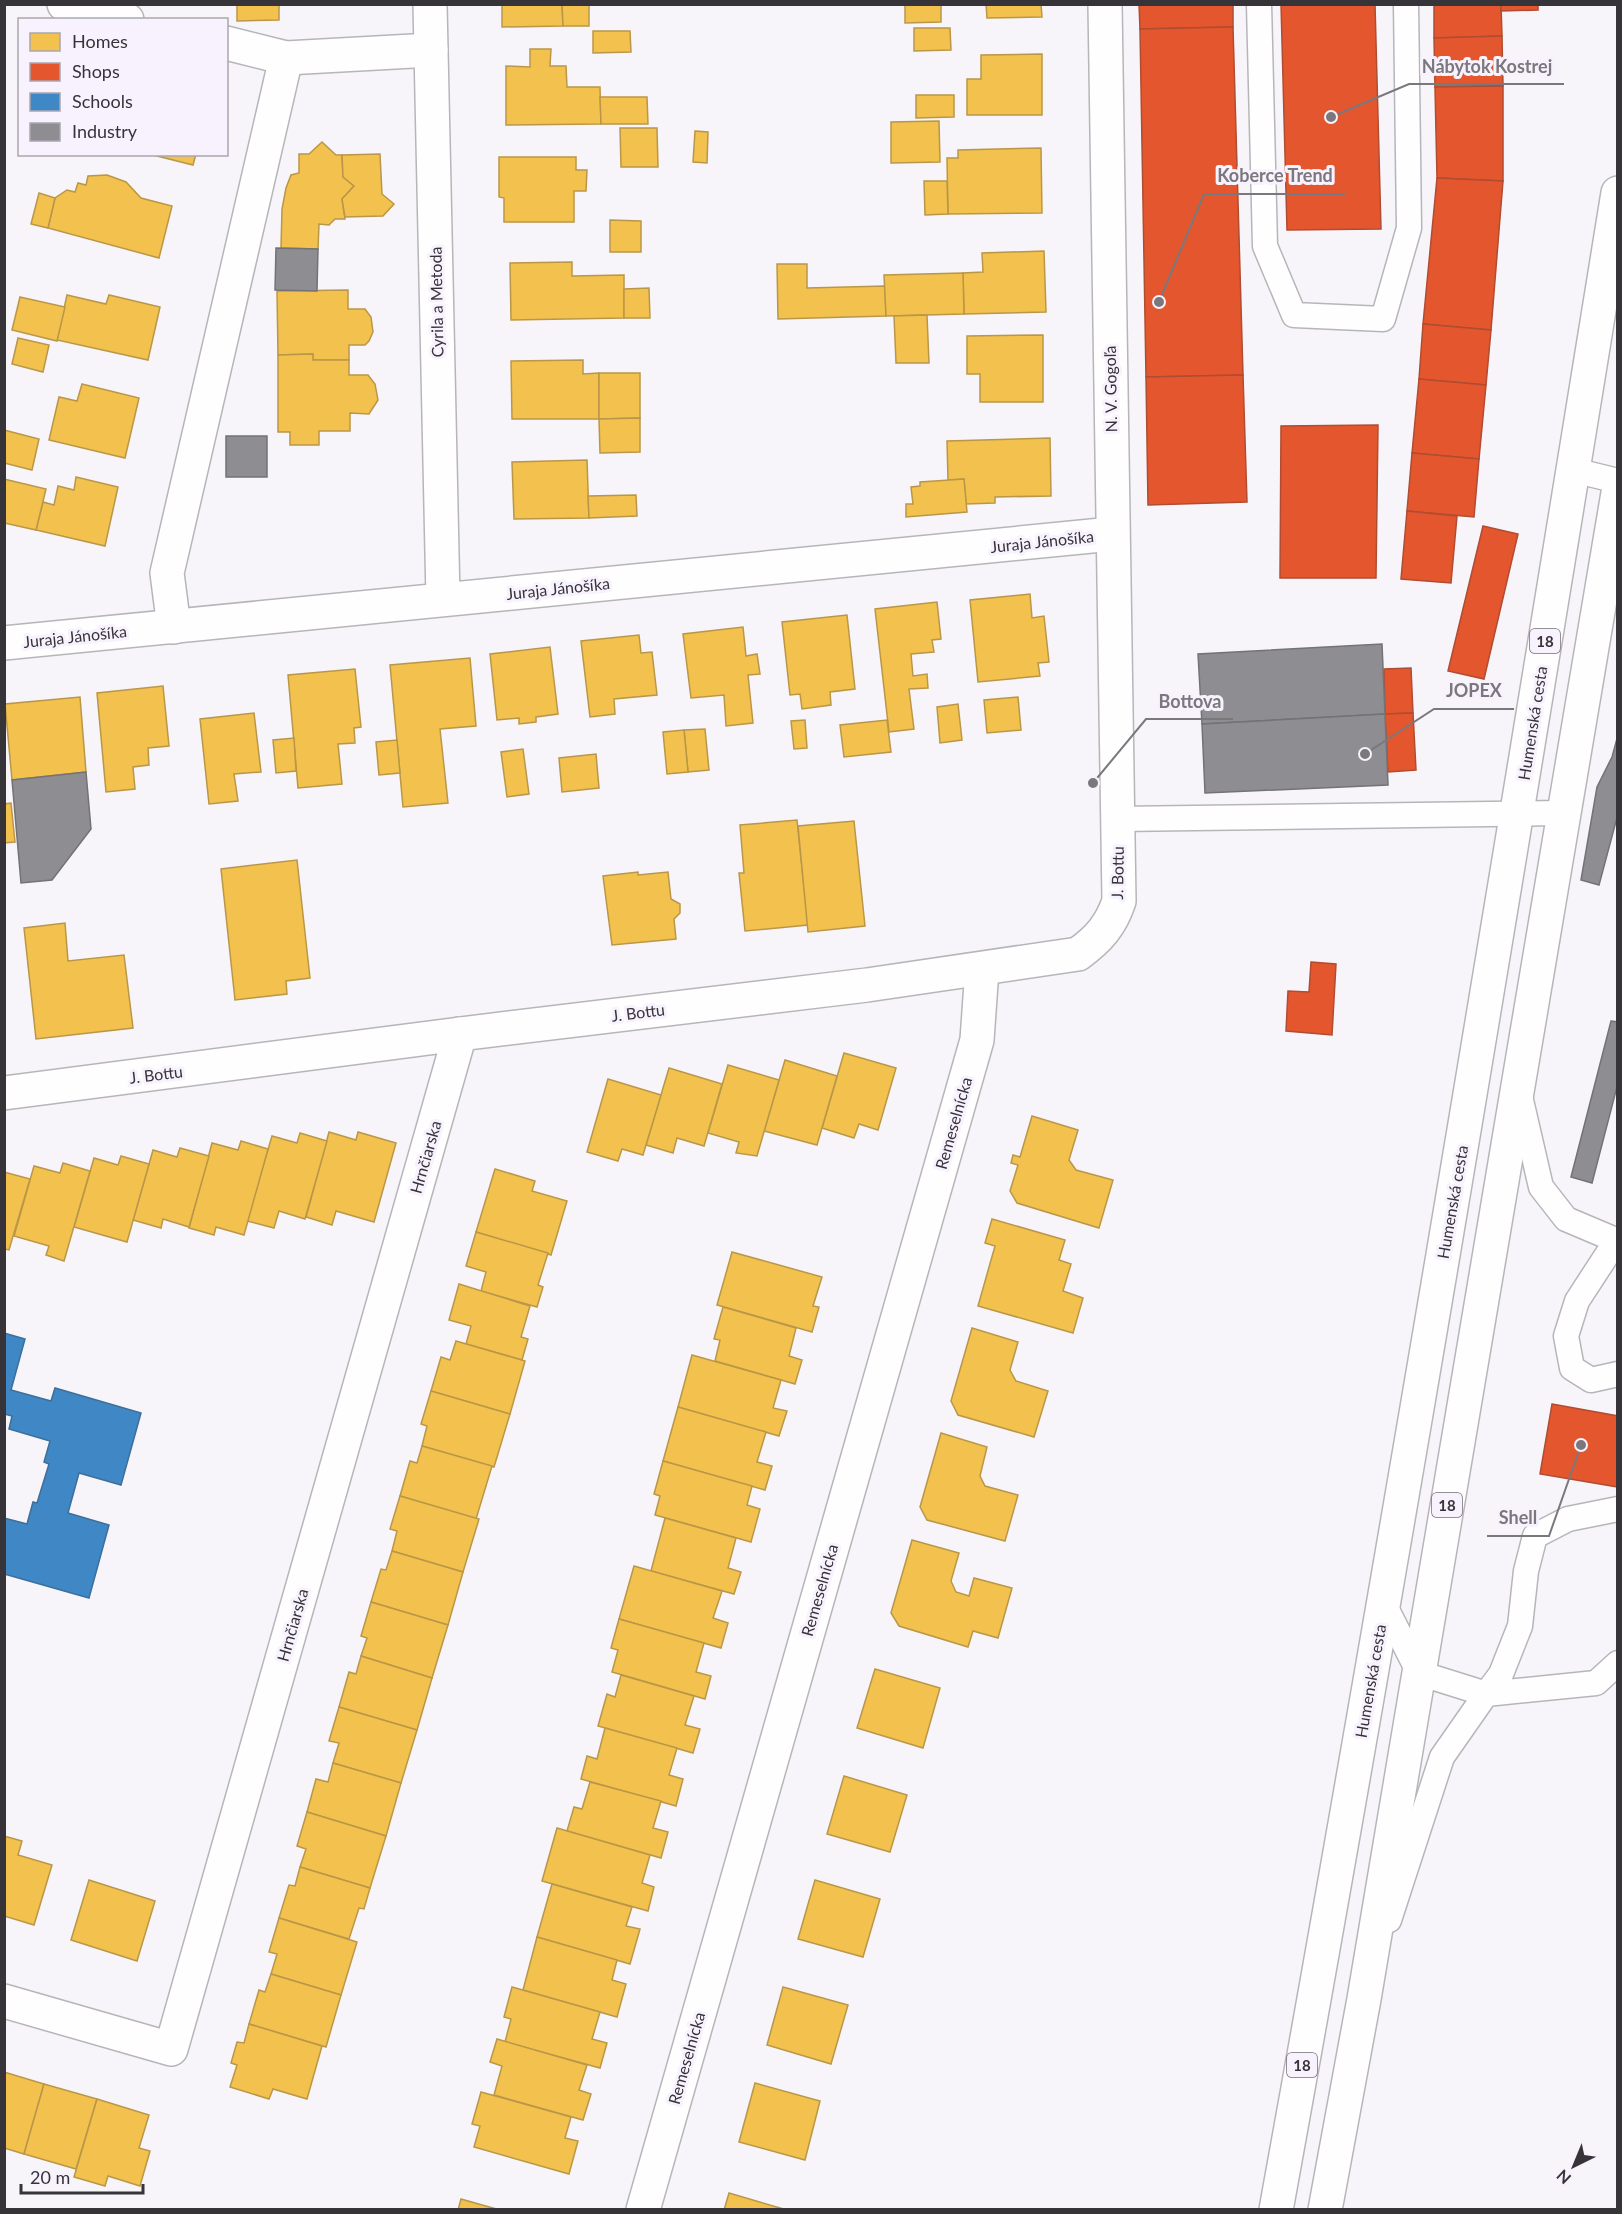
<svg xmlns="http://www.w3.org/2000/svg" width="1622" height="2214" viewBox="0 0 1622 2214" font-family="Lato,sans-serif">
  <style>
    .homes { fill: #f2c14e; stroke: #ba9748; stroke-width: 1.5 }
    .shops { fill: #e4572e; stroke: #b04c31; stroke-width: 1.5 }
    .schools { fill: #3f88c5; stroke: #3c6f9b; stroke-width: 1.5 }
    .industry { fill: #8d8d92; stroke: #737277; stroke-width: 1.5 }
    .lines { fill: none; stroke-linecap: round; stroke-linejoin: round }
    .lane-casing { stroke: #b7b5ba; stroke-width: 27 }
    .street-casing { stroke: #b7b5ba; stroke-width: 36 }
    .primary-casing { stroke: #b7b5ba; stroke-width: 36 }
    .lane { stroke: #fefefe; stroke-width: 24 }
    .street { stroke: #fefefe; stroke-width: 33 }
    .primary { stroke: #fefefe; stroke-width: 33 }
    .labels { text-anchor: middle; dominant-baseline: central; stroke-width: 6; stroke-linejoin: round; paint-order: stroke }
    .shield { fill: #f7f2fd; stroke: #706d74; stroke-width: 1.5 }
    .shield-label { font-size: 15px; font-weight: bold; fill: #363439 }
    .street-label { font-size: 16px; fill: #363439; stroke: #f7f2fd }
    .leader { fill: none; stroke: #7a787d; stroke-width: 2 }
    .callout-dot { fill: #7a787d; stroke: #f7f2fd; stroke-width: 2 }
    .callout-label { font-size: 18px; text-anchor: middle; font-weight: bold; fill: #7a787d; stroke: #f7f2fd; stroke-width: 6; stroke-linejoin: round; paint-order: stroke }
  </style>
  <rect width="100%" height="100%" fill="#f7f5fa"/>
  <g class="homes">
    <path d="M237,4h42v16l-42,1z"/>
    <path d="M502,4h60l1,22 -61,1z"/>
    <path d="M562,4h27v22h-26z"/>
    <path d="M905,4h36v18l-36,1z"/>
    <path d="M986,4h55l1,13 -55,1z"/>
    <path d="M914,28h36l1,22 -37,1z"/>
    <path d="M593,31h37l1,21 -38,1z"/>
    <path d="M530,49h21l-1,17h16l1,21h33l1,37 -95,1v-59l24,1z"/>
    <path d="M1042,54v61h-75v-36h14v-24z"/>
    <path d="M916,95h38v22l-38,1z"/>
    <path d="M600,97h47l1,27h-47z"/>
    <path d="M939,121l1,41 -49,1v-41z"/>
    <path d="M620,128h37l1,39h-37z"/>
    <path d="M695,131l13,1 -1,31 -14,-1z"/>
    <path d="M322,142l14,13h6l1,22 11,9 -12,13 3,20h-10l-6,6 -10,-1 -1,25 -37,-1 1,-39 4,-21 5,-13 8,-2v-19h10z"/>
    <path d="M1041,148l1,65 -94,1 -1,-56h11v-8z"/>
    <path d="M149,154h47l-3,11z"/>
    <path d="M380,154l2,40 12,10 -11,12 -38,1 -3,-18 12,-13 -11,-9 -1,-22z"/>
    <path d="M499,157h77v13h11l-1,21h-12v31h-70v-24l-5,-1z"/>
    <path d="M107,175l19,7 15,16 31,8 -13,52 -111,-30 7,-30 12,-8 8,2 3,-9 8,2 2,-9z"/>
    <path d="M924,181h23l1,33 -23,1z"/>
    <path d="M39,193l16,5 -7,30 -17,-4z"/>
    <path d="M610,220l31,1v31h-31z"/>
    <path d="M1044,251l2,61 -82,2 -1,-41 20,-1 -1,-19z"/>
    <path d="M572,262v14l52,-1v43l-113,2 -1,-57z"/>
    <path d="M777,264h30v24l78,-2 1,30 -108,3z"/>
    <path d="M963,273l1,41 -78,2 -2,-41z"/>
    <path d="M649,288l1,30h-26v-29z"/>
    <path d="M348,290v19h17l6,8 2,15 -4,9 -4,4h-16v15h-36v-6l-35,1 -1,-64z"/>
    <path d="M67,295l39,9 3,-9 51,12 -12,53 -91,-20z"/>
    <path d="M20,297l45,10 -8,34 -45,-11z"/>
    <path d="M927,315l2,48h-33l-2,-47z"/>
    <path d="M1043,335v67h-63v-28h-13v-38z"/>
    <path d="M18,338l31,7 -6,27 -31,-8z"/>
    <path d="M313,354v6h36v15h19l7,9 3,16 -9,14 -19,-1v18h-31v14h-29v-13h-12v-77z"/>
    <path d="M583,360v14l16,-1v46h-87l-1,-58z"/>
    <path d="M599,373h41v45l-41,1z"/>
    <path d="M82,384l57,14 -14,60 -76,-18 10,-43 18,4z"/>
    <path d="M640,418v34l-40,1 -1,-34z"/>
    <path d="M4,430l35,9 -7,31 -28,-7z"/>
    <path d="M1050,438l1,58 -56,1v6l-29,1 -2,-25 -16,1 -1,-39z"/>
    <path d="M587,460l2,58 -75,1 -2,-57z"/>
    <path d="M76,477l42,10 -13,59 -69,-16 7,-28 11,3 4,-19 16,4z"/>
    <path d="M4,479l42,10 -10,41 -32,-7z"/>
    <path d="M964,479l3,33 -61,5v-13h7l-2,-17 9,-1v-4z"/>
    <path d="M636,495l1,21 -48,2 -1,-22z"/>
    <path d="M1030,594l2,24 12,-2 5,46 -11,1 2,13 -62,6 -8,-82z"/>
    <path d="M937,602l4,37 -9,1 2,12 -23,2 2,22 14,-2 1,14 -19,1 5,40 -25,3 -14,-123z"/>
    <path d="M847,615l8,74 -25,3 1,13 -29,4 -2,-15 -10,1 -8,-73z"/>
    <path d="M743,627l3,29 11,-2 3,20 -12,1 5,48 -27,3 -2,-31 -33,3 -8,-64z"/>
    <path d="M639,635l2,18 11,-1 5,43 -43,4 1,15 -25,3 -9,-76z"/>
    <path d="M550,647l8,67 -22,3v5l-17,2v-6l-22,2 -7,-66z"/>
    <path d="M470,658l6,68 -36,3 8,74 -45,4 -13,-142z"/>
    <path d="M355,669l6,58 -7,1 1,15 -17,1 4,40 -44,4 -10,-113z"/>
    <path d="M163,686l6,60 -21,2 1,17 -16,2 2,22 -29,3 -9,-99z"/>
    <path d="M80,697l6,75 -74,8 -7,-76z"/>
    <path d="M1018,697l3,33 -34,3 -3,-33z"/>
    <path d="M958,704l4,36 -22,3 -3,-36z"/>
    <path d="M254,713l7,59 -27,2 4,27 -29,3 -9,-85z"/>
    <path d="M805,720l2,28 -13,1 -3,-28z"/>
    <path d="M887,720l4,32 -47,5 -4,-32z"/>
    <path d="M705,729l4,41 -21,2 -4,-42z"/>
    <path d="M684,730l4,42 -21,2 -4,-42z"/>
    <path d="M294,738l2,33 -20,2 -3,-33z"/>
    <path d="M397,740l3,33 -21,2 -3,-33z"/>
    <path d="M523,749l6,45 -22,3 -6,-45z"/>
    <path d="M596,754l3,34 -37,4 -3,-34z"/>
    <path d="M11,803l4,39 -11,1v-39z"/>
    <path d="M797,820l11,105 -63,6 -6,-58h5l-4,-48z"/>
    <path d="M854,821l11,105 -57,6 -10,-106z"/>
    <path d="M297,860l13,118 -24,3 1,13 -52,6 -14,-131z"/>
    <path d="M638,872v3l30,-3 3,27 9,5v9l-6,6 2,20 -64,6 -9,-69z"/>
    <path d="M65,923l3,38 56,-6 9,73 -97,11 -12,-111z"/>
    <path d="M844,1053l52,15 -18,62 -19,-6 -5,14 -32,-10z"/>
    <path d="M785,1060l52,16 -20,69 -53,-14z"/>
    <path d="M728,1065l51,15 -22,76 -21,-3 3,-11 -31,-9z"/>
    <path d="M669,1068l53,16 -18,62 -27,-8 -4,15 -27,-8z"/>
    <path d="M608,1079l53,16 -18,60 -21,-6 -4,12 -31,-9z"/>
    <path d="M1032,1116l46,14 -9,30 7,10 37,10 -14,48 -82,-25 -7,-12 8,-26 -7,-2 2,-8 7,2z"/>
    <path d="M329,1132l27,8 2,-8 38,11 -22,79 -38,-11 -4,14 -26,-8z"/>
    <path d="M300,1133l27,8 -22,78 -26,-8 -5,17 -27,-7 25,-85 25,7z"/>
    <path d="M241,1141l27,8 -24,86 -28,-8 -2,8 -25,-7 23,-85 26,7z"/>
    <path d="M180,1148l29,8 -20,71 -26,-8 -2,9 -28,-8 20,-70 24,7z"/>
    <path d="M121,1156l28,8 -22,78 -53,-15 20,-69 24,7z"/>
    <path d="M63,1163l27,8 -26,90 -18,-6 3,-9 -35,-10 20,-70 26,7z"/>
    <path d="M495,1169l40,12 -3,10 35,10 -16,54 -75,-23z"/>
    <path d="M4,1172l26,7 -21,71 -5,-1z"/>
    <path d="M992,1219l73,21 -6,20 12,4 -8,27 20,7 -10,35 -95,-27 17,-60 -10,-3z"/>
    <path d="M476,1232l72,21 -10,32 5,2 -6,20 -56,-16 5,-19 -20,-6z"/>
    <path d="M732,1252l90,25 -9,29 6,1 -7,25 -95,-27z"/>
    <path d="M459,1284l71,22 -9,31 7,2 -6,21 -56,-16 5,-18 -22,-6z"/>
    <path d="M723,1307l73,21 -7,28 13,4 -7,24 -80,-23 5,-21 -6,-1z"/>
    <path d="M972,1328l46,14 -8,28 6,11 32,10 -14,46 -76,-22 -7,-14z"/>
    <path d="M456,1341l69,20 -15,53 -79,-23 10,-34 9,3z"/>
    <path d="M692,1355l89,25 -8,28 14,3 -8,25 -101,-29z"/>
    <path d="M431,1391l79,23 -16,53 -72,-21 5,-20 -6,-2z"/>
    <path d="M678,1407l88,25 -9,30 15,4 -7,24 -102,-29z"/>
    <path d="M941,1433l46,14 -7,29 5,10 33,9 -13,46 -78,-21 -7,-13z"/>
    <path d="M422,1446l70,20 -16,53 -76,-23 10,-35 7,2z"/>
    <path d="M663,1461l89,25 -5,19 13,4 -9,33 -96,-27 5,-19 -6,-2z"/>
    <path d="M400,1496l79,23 -16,53 -71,-21 5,-20 -7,-2z"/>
    <path d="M665,1518l71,20 -8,30 13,4 -7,22 -83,-23z"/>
    <path d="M912,1540l47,13 -8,28 5,11 13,4 5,-18 38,10 -14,50 -25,-7 -5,16 -69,-21 -8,-13z"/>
    <path d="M392,1551l71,21 -15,53 -77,-23 10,-33 5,1z"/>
    <path d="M634,1566l88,25 -9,27 15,5 -7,25 -102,-29z"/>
    <path d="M371,1602l77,23 -16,53 -71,-22 6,-18 -6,-2z"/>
    <path d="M619,1619l85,24 -8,29 15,4 -6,23 -93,-27 6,-22 -7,-2z"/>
    <path d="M361,1656l71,22 -15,52 -78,-23 10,-35 7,2z"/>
    <path d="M875,1669l65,19 -17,60 -66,-20z"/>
    <path d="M621,1675l73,21 -9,29 15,4 -7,24 -95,-27 9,-32 8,3z"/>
    <path d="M339,1707l78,23 -16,53 -68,-20 6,-20 -10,-2z"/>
    <path d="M605,1728l72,20 -8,27 14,4 -7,27 -95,-27 6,-23 10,3z"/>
    <path d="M333,1763l68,20 -15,53 -79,-24 9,-33 12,3z"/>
    <path d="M844,1776l63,19 -17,57 -63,-18z"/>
    <path d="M590,1782l71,19 -8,27 15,4 -7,26 -94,-27 7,-24 8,2z"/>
    <path d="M307,1812l79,24 -16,52 -70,-21 6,-18 -9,-3z"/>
    <path d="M557,1828l93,27 -8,28 12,4 -6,24 -106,-30z"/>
    <path d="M4,1836l18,5 -4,14 34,10 -18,60 -30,-9z"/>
    <path d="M300,1867l70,21 -6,21 -5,-1 -10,31 -70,-21 10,-33 6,1z"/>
    <path d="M89,1880l66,21 -18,60 -66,-21z"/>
    <path d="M815,1880l65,19 -17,58 -65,-18z"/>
    <path d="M552,1884l80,23 -6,19 14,3 -10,35 -93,-27z"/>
    <path d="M279,1918l78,24 -16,53 -70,-21 6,-20 -8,-2z"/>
    <path d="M537,1937l80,23 -5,20 14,4 -9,33 -94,-27z"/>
    <path d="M271,1974l70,21 -15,52 -77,-23 10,-34 6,2z"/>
    <path d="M512,1987l88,25 -8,27 15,4 -7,25 -95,-26 6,-23 -7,-2z"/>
    <path d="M783,1987l65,18 -17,59 -64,-19z"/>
    <path d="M249,2024l73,22 -15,53 -34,-10 -4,10 -39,-12 7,-22 -6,-2 6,-21 7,1z"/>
    <path d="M497,2039l90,26 -8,25 12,4 -8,26 -89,-25 8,-29 -12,-4z"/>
    <path d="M4,2072l40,12 -20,70 -20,-6z"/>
    <path d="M755,2083l65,18 -15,59 -66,-18z"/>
    <path d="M44,2084l53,15 -21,70 -52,-15z"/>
    <path d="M481,2092l90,25 -6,21 13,3 -9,33 -95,-27 6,-21 -8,-2z"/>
    <path d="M97,2099l52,16 -10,33 11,3 -10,35 -32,-10 -3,10 -31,-9z"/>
    <path d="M729,2193l58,17h-63z"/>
    <path d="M461,2199l39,11h-42z"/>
  </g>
  <g class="shops">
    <path d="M1139,4h94v23l-93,2z"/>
    <path d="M1281,4h94l6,225 -94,1z"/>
    <path d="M1434,4h67l1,32 -68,2z"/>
    <path d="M1501,4h37v6l-37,1z"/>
    <path d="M1233,27l10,348 -97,2 -6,-348z"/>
    <path d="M1502,36l1,50 -68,1 -1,-49z"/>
    <path d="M1503,86v95l-66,-3 -2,-91z"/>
    <path d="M1437,178l66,3 -12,149 -68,-6z"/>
    <path d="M1423,324l68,6 -5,55 -67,-6z"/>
    <path d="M1243,375l4,127 -99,3 -2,-128z"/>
    <path d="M1419,379l67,6 -7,74 -67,-6z"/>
    <path d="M1378,425l-2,153h-96l1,-152z"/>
    <path d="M1412,453l67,6 -5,58 -67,-6z"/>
    <path d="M1407,511l50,5 -6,67 -50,-4z"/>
    <path d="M1483,526l35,8 -34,145 -36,-8z"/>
    <path d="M1411,668l2,45 -28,1 -1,-45z"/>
    <path d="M1413,713l3,57 -28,2 -3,-58z"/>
    <path d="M1311,962l25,2 -4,71 -46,-4 2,-40 21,1z"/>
    <path d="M1552,1404l66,12v71l-78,-13z"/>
  </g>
  <path class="schools" d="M4,1333l21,6 -14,51 40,11 4,-13 86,25 -20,72 -42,-12 -11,40 41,12 -20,73 -85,-24v-56l23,6 6,-22 4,1 12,-39 -5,-2 6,-21 -41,-12 3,-13 -8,-2z"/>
  <g class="industry">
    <path d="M276,248l42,1 -1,42 -42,-1z"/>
    <rect x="226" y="436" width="41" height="41"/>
    <path d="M1382,644l3,70 -183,10 -4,-70z"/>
    <path d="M1385,714l3,71 -183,8 -3,-69z"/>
    <path d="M1618,735v79l-19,71 -18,-5 16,-93 15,-30z"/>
    <path d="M86,772l5,57 -39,51 -31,3 -9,-103z"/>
    <path d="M1611,1021l7,1v61l-26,100 -21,-6z"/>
  </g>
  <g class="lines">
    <defs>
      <g id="lane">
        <path d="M1259,4l6,242 29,69 89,4 26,-91 -3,-224"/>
        <path d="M1573,470l45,11"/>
        <path d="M1117,819l445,-6"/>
        <path d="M1520,1096l21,91 25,32 52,22"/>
        <path d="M1616,1241l-39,60 -11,35 6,32 19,12 27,-6"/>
        <path d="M1384,1604l35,69 67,21 15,-20 19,-48 6,-55 9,-35 33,-17 50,-10"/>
        <path d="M1389,1920l53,-163 44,-63 110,-11 22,-20"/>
      </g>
      <g id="street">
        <path d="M64,4l63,16"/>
        <path d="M430,4l13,595"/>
        <path d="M226,43l60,15 145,-8"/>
        <path d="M174,627l-7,-54 119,-515"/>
        <path d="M4,643l1108,-109"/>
        <path d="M4,1093l456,-59 407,-49 211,-31c21,-15 33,-29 41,-53l-14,-897"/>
        <path d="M4,2001l167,48 289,-1015"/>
        <path d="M643,2210l334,-1170 5,-71"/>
      </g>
      <g id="primary">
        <path d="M1276,2210c122,-671 233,-1344 342,-2017"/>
        <path d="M1325,2210l39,-211 254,-1506"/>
      </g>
    </defs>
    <use href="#lane" class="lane-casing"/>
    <use href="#street" class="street-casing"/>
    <use href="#primary" class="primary-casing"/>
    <use href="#lane" class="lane"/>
    <use href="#street" class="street"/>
    <use href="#primary" class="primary"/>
  </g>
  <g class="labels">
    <g class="shield">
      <rect x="1530" y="629" width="30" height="24" rx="4.5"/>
      <rect x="1432" y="1493" width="30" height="24" rx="4.5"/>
      <rect x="1287" y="2053" width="30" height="24" rx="4.5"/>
    </g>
    <g class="shield-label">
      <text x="1545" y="641">18</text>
      <text x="1447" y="1505">18</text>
      <text x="1302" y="2065">18</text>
    </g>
    <g class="street-label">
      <text transform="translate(436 302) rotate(-91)">Cyrila a Metoda</text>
      <text transform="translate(1110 389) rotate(-91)">N. V. Gogoľa</text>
      <text transform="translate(1042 541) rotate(-6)">Juraja Jánošíka</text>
      <text transform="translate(558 588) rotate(-6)">Juraja Jánošíka</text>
      <text transform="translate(75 636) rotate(-6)">Juraja Jánošíka</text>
      <text transform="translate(1532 723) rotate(-81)">Humenská cesta</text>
      <text transform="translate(1117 873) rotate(-89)">J. Bottu</text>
      <text transform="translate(638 1012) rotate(-7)">J. Bottu</text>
      <text transform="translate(156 1074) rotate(-7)">J. Bottu</text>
      <text transform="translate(953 1123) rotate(-74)">Remeselnícka</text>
      <text transform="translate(425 1157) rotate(-74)">Hrnčiarska</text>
      <text transform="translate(1452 1202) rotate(-80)">Humenská cesta</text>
      <text transform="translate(819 1590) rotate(-74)">Remeselnícka</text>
      <text transform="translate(292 1625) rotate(-74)">Hrnčiarska</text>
      <text transform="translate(1370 1681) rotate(-80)">Humenská cesta</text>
      <text transform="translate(686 2058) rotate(-74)">Remeselnícka</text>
    </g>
  </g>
  <path class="leader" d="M1331 117L1409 84H1564M1159 302L1204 194H1345M1365 754L1434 709H1514M1093 783L1146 719H1233M1581 1445L1549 1536H1487"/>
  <g class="callout-dot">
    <circle cx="1331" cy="117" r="6"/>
    <circle cx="1159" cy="302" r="6"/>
    <circle cx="1365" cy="754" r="6"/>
    <circle cx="1093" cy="783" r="6"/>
    <circle cx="1581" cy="1445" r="6"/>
  </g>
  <g class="callout-label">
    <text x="1487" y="73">Nábytok Kostrej</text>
    <text x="1275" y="182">Koberce Trend</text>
    <text x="1474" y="697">JOPEX</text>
    <text x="1190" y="708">Bottova</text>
    <text x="1518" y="1524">Shell</text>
  </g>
  <rect width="1622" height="2214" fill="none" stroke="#363439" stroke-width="12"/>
  <rect x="18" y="18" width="210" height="138" fill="#f7f2fd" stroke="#aaa6af" stroke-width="1.5"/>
  <rect x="30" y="33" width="30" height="18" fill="#f2c14e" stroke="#aaa6af" stroke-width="1.5"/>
  <text x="72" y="48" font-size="18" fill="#363439">Homes</text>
  <rect x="30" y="63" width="30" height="18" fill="#e4572e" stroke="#aaa6af" stroke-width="1.5"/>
  <text x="72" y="78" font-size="18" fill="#363439">Shops</text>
  <rect x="30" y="93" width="30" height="18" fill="#3f88c5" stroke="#aaa6af" stroke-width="1.5"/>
  <text x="72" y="108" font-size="18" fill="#363439">Schools</text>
  <rect x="30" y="123" width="30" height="18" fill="#8d8d92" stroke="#aaa6af" stroke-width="1.5"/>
  <text x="72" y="138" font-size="18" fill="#363439">Industry</text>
  <g transform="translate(1574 2166) rotate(223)" stroke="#f7f2fd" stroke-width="4.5" paint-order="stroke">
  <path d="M0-4.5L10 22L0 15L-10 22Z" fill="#363439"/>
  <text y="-9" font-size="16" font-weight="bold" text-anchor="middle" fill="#363439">N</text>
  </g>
  <path d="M21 2184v9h122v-9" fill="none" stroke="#363439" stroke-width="3"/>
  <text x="30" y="2184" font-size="18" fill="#363439" stroke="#f7f2fd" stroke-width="4.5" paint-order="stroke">20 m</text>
</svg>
